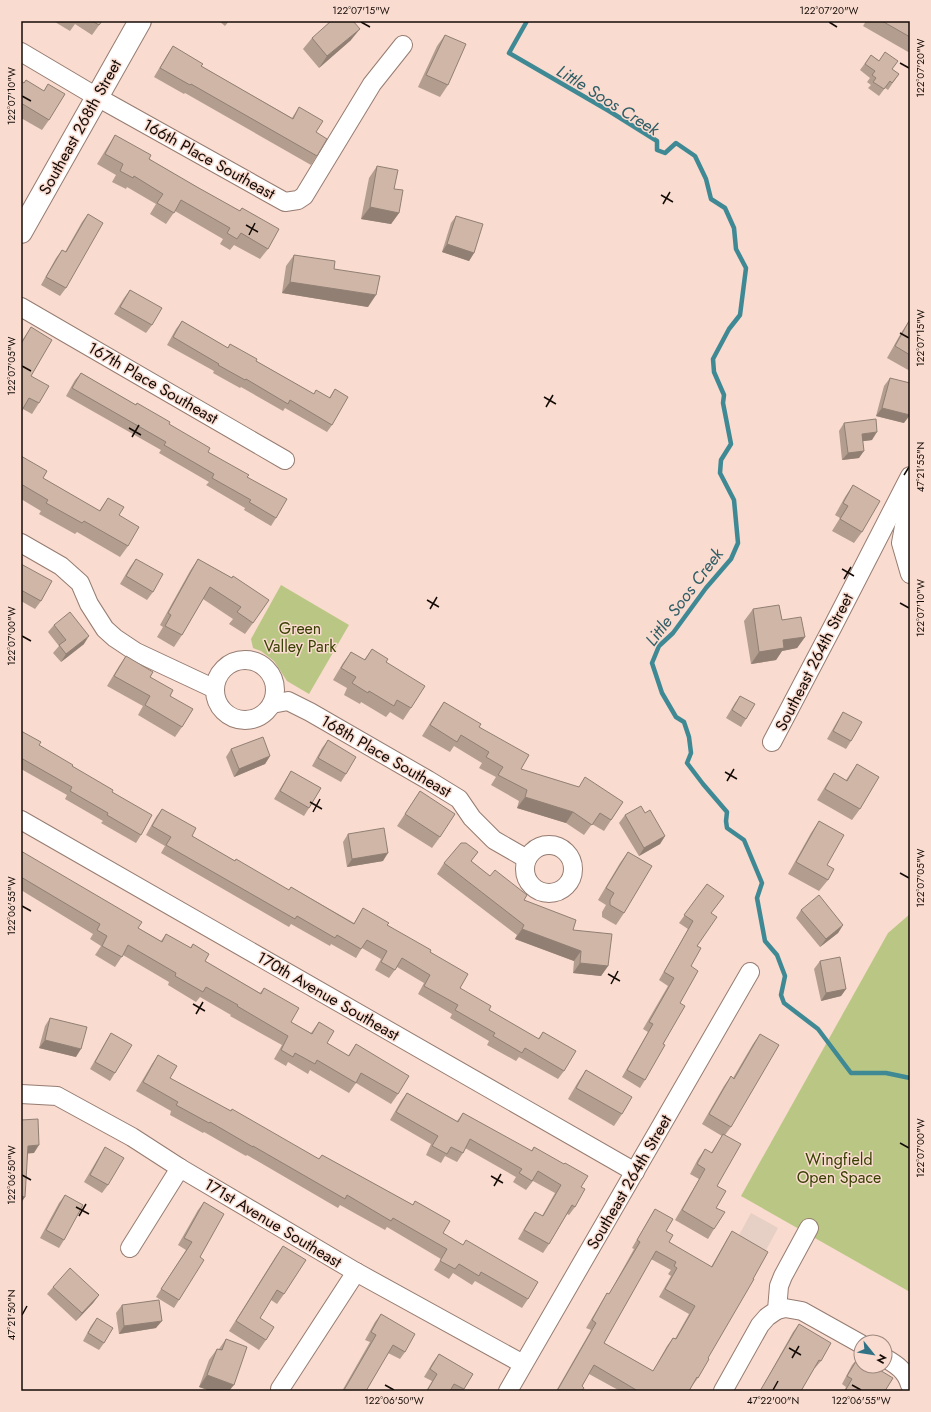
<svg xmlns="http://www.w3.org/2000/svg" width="931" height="1412" viewBox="0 0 931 1412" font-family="Jost,sans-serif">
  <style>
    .industrial { fill: #e6cfc4 }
    .green { fill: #bac784 }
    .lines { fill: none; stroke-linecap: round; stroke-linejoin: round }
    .stream { stroke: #3f8995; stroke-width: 4.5 }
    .street-casing { stroke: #967c71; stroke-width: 20 }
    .secondary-casing { stroke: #967c71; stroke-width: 24 }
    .street { stroke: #fff; stroke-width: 18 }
    .secondary { stroke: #fff; stroke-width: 22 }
    .wall { fill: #b29d8f; fill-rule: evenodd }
    .shaded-wall { fill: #917f74 }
    .building { fill: #cfb6a6; stroke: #917f74; fill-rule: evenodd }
    .ticks { fill: none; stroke: #140b07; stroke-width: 1.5 }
    .labels { text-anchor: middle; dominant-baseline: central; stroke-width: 3; stroke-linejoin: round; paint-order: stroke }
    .street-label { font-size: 16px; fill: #140b07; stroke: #f9dbcf }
    .park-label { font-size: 16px; fill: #373f02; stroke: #f9dbcf }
    .water-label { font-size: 17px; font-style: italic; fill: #2f5d66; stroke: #f9dbcf }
    .neatline { fill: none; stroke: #140b07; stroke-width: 1.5 }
    .ticks-label { font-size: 10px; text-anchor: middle; fill: #140b07 }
  </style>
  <rect width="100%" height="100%" fill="#f9dbcf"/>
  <path class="industrial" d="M751,1213l27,15 -13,24 -27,-15z"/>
  <g class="green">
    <path d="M281,585l68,40 -40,69 -22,-13 -13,-20 -13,-10 -8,-3 -2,-9z"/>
    <path d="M910,914v378l-169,-96 147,-263z"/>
  </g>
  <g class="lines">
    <path class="stream" d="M527,21l-18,32 100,58 48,30v9l8,3 11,-10 19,13 11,23 5,20 14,9 9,20 2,21 10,19 -6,47 -11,14 -16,30 1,13 10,23 -1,8 8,41 -10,16 -1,13 14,27 4,43 -7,16 -25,29 -33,45 -14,13 -7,17 10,30 14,24 8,5 5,15 2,16 -4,10 16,21 24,28 -1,9 1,7 17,12 18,43 -5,15 8,43 12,14 8,21 -4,19 3,8 34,26 33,44h35l24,5"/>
    <defs>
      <g id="street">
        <path d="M21,52l76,45 188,105 13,-2 6,-4 68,-112 31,-39"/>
        <path d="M21,307l264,153"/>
        <path d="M910,494l-9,49 9,31"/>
        <path d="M21,543l40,23 19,17 9,21 16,25 10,9 21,14 79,37"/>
        <circle cx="245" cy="690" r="30"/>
        <path d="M272,704l16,-3 22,11 118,68 31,19 13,19 22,22 33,19"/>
        <path d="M772,742l61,-116 77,-150"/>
        <path d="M21,820l614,352"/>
        <circle cx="549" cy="869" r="24"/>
        <path d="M21,1094l36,2 75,41 48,31 176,104 167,92"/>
        <path d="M130,1248l50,-80"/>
        <path d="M777,1310l8,-2 17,3 59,33"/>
        <path d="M885,1358c12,7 21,13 25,27"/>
        <path d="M280,1389l76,-117"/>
        <path d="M508,1391l242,-419"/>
        <path d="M723,1391l37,-66 7,-8 10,-7 2,-24 4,-10 26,-48"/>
      </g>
      <path id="secondary" d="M21,232l119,-211"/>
    </defs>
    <use href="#street" class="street-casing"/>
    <use href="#secondary" class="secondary-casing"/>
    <use href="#street" class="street"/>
    <use href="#secondary" class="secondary"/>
  </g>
  <g class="wall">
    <path d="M55,21h47l-10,14 -17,-11 -5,7 -15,-9z"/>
    <path d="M219,21h10l-4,5z"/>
    <path d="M866,21h44v32l-47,-27z"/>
    <path d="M445,35l3,50 -8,12 -22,-10 19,-41z"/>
    <path d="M312,38l39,2 -32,28 -16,-19z"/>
    <path d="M173,46l28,20 91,52 7,-11 17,25 1,24 -6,9 -126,-72 -1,1 -30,-17 13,-22z"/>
    <path d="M871,55l28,19 -11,16 -3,-2 -6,8 -11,-8 3,-3 -4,-3 3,-4 -10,-8z"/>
    <path d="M21,81l23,10 4,-7 1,36 -7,10 -21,-12z"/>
    <path d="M115,135l34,24 48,28 42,24 3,-3 26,41 -8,10 -26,-14 -4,5 -10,-6 3,-5 -48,-28 -9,13 -16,-10 6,-10 -29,-17 -1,2 -14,-7 4,-7 -19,-11 11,-18z"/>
    <path d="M377,166l22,47 -8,11 -30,-5 8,-41z"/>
    <path d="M88,214l-22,74 -6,8 -19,-11 15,-27 6,-8 3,2 17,-30z"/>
    <path d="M456,216l18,37 -5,8 -27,-9 9,-29z"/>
    <path d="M294,255l40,14 34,38 -86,-14 4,-27z"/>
    <path d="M130,290l22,35 -6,8 -32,-19 10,-16z"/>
    <path d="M182,321l46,27 2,-4 26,17 58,33 2,-4 13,8 6,-9 -3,36 -5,7 -42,-24 -2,3 -42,-24 -1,1 -27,-15 1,-2 -47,-26 9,-16z"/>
    <path d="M909,321l1,1v49l-23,-13 14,-25z"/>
    <path d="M31,327v49l8,27 -7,11 -9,-5 -2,3v-70z"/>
    <path d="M81,373l88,51 39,28 39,25 29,41 -5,8 -27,-16 1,-2 -39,-23 3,-3 -50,-29 2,-3 -95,-54 9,-16z"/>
    <path d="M890,378l14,45 -28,-7 8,-30z"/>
    <path d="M844,423l28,17 -9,1 -4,17 -17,2 -3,-29z"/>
    <path d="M21,456l22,22 56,33 9,-13 11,17 9,31 -8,11 -43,-25 -2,2 -36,-20 2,-3 -20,-12z"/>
    <path d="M853,485l9,47 -8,11 -22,-12 8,-13 -5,-3 10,-18z"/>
    <path d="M136,559l17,33 -6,8 -27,-16 10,-17z"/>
    <path d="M198,559l34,19 21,45 -8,11 -16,-10 4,-5 -30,-20 -21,36 -8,12 -17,-10 6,-10 -3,-2 30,-54z"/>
    <path d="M21,564l20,37 -6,8 -14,-8z"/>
    <path d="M753,609l52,28 -8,11 -15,3 -6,9 -25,4 -7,-43z"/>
    <path d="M54,625l30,19 -23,18 -8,-9 6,-7 -11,-14z"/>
    <path d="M372,649l14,13 25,46 -8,12 -13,-8 -4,5 -25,-15 -1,2 -16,-9 3,-7 -14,-8 10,-17 8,-11 13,8z"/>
    <path d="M126,656l24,21 20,19 12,31 -7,10 -37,-22 5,-9 -36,-20 12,-20z"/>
    <path d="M740,696l6,23 -5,8 -15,-9 9,-15z"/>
    <path d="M444,702l35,25 42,42 102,33 -19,29 -12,-7 -8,11 -18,-12 -49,-15 2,-7 -28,-16 5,-8 -17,-9 3,-5 -28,-17 -4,6 -28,-16 15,-24z"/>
    <path d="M843,712l8,29 -5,8 -19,-10 11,-19z"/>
    <path d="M21,731l18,14 73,47 29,43 -5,8 -35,-20 2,-2 -38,-22 2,-4 -46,-26z"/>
    <path d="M328,740l18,34 -5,8 -29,-16 10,-18z"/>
    <path d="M231,749l39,7 -5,8 -31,13 -8,-20z"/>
    <path d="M857,764l3,45 -8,11 -35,-20 9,-15 8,-12 12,7z"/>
    <path d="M291,771l18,37 -5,8 -30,-17 12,-20z"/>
    <path d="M420,791l20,46 -8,11 -35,-22z"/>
    <path d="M162,809l30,27 43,25 54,29 2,-3 63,36 9,-15 24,17 43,27 30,36 29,22 49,29 5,-7 21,39 -6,8 -39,-22 -3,4 -29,-16 2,-4 -39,-23 2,-4 -34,-20 6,-11 -27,-16 -8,11 -14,-8 6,-11 -19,-11 -6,10 -25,-14 -1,2 -39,-22 -2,3 -128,-74 4,-7 -19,-11 10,-18z"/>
    <path d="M645,813l20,23 -5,8 -21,12 -20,-33 6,-8z"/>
    <path d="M819,821l8,44 1,15 -9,11 -31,-17 23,-41z"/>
    <path d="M348,834l35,27 -36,6 -4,-25z"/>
    <path d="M21,851l117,77 23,13 5,-7 24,14 3,-4 12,17 55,32 4,-5 27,34 20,11 8,-11 8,21 21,13 8,-12 42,50 -7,10 -35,-21 -7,10 -39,-23 -2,4 -20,-12 -2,4 -12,-7 8,-14 -52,-29 1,-1 -31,-18 -4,5 -28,-17 1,-3 -46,-27 -8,12 -20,-12 6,-9 -11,-7 3,-5 -72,-44z"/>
    <path d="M478,852l-7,9 19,15 34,24 49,30 35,36 -7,10 -28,-3 1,-12 -59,-22 2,-4 -80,-61 7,-11z"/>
    <path d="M628,852l-4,61 -8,12 -14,-8v-5l4,-7 -8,-5 22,-37z"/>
    <path d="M707,884l4,29 -14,33 -17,57 -17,41 -18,36 -5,8 -18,-11 26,-45 -5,-3 25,-43 -9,-6 29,-51 -9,-6z"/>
    <path d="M801,910l42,15 -5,8 -18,14 -24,-29z"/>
    <path d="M820,961l26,28 -5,7 -20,5 -7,-32z"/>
    <path d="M50,1018l26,39 -37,-9 6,-22z"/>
    <path d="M111,1033l4,40 -5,8 -20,-12 16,-28z"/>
    <path d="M760,1034l-29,93 -6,8 -8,51 -3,43 -6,10 -33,-19 24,-41 -9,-5 8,-15 7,-10 6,4 11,-17 -20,-12 22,-38 7,-10 2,2 20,-34z"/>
    <path d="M158,1055l12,23 149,81 3,-4 91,50 2,-4 28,32 85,66 -6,9 -47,-27 -3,4 -19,-12 -4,6 -15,-9 7,-11 -54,-32 -2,3 -45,-25 -2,3 -91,-53 -1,1 -42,-24 -1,1 -33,-18 1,-4 -35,-20 16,-27z"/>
    <path d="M586,1070l36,44 -8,12 -46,-27 10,-17z"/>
    <path d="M407,1093l50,28 6,-8 68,38 3,-4 47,40 -6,20 -6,8 -2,-1 -18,30 -6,9 -25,-14 11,-19 6,-8 7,4 13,-23 -22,-12 -7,9 -13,-8 3,-5 -51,-29 -2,5 -6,9 -12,-6 -4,7 -15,-8 5,-11 -41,-24 11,-19z"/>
    <path d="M105,1147l3,38 -6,8 -18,-11 16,-27z"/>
    <path d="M65,1195l-1,45 -5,8 -19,-10 19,-35z"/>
    <path d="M204,1202l-25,98 -5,8 -18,-11 30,-47 -8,-5 20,-35z"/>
    <path d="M655,1209l11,22 3,11 42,25 16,-28 5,-8 -24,127 -10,20 -6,8 -3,5h-69l-31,-17 -7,12v5h-26l35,-61 -5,-2 16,-27 5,-8 2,1 25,-45 -2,-1 18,-31zM651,1259l20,11 -3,4 3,2 -12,21 30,17 -14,25 -2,-1 -6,8 -14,25 -49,-28z"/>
    <path d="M283,1246l1,48 -7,10 -6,-4 -11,18 6,22 -7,10 -30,-19 47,-75z"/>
    <path d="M53,1287l46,8 -6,8 -17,18 -29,-27z"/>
    <path d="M122,1305l34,23 -37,6 -3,-21z"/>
    <path d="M381,1314l24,38 -5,7 -12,-6 -22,38h-24l28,-49 -5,-2 10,-18z"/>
    <path d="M97,1318l7,25 -5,7 -16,-9 8,-15z"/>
    <path d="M799,1324l22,37 -6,7h-1l-13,23h-41l33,-59z"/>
    <path d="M226,1339l3,52h-18l-12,-4 10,-27 8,-11h2z"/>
    <path d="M439,1354l34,20 -10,17h-37l6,-10 -8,-4 9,-15z"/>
    <path d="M858,1358l27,33h-41l2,-4 -4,-3 10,-19z"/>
  </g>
  <g class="shaded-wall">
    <path d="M360,29l-9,11 -32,28 8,-12z"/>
    <path d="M370,207l29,6 -8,11 -30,-5z"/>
    <path d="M447,244l27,9 -5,8 -27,-9z"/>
    <path d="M290,282l86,13 -8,12 -86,-14z"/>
    <path d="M882,408l28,7 -6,8 -28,-7z"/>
    <path d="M877,432l-5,8 -15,2 5,-8z"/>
    <path d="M864,451l-5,7 -17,2 6,-7z"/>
    <path d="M89,636l-5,8 -23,18 5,-8z"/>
    <path d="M805,637l-8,11 -15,3 -6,9 -25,4 8,-12 24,-12z"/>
    <path d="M270,756l-5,8 -31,13 5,-8z"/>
    <path d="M525,797l48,15 -7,11 -49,-15z"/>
    <path d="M665,836l-5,8 -21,12 5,-8z"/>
    <path d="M388,853l-5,8 -36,6 5,-8z"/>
    <path d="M843,925l-5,8 -18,14 6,-8z"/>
    <path d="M522,929l59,22 -7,10 -59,-22z"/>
    <path d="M580,963l28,3 -7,10 -28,-3z"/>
    <path d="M846,989l-5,7 -20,5 5,-8z"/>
    <path d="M45,1040l36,9 -5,8 -37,-9z"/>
    <path d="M39,1145l-5,8 -11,1 5,-8z"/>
    <path d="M21,1196l4,1 -4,6z"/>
    <path d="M99,1295l-6,8 -17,18 6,-8z"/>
    <path d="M162,1321l-6,7 -37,6 5,-8z"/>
    <path d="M207,1375l27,10 -5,6h-18l-12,-4z"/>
  </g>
  <g class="building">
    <path d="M92,21h10l-3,4z"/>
    <path d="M331,21h22l7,8 -33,27 -15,-18z"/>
    <path d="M882,21h28v16z"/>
    <path d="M445,35l21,9 -18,41 -22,-10z"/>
    <path d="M173,46l30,18 -2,2 92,53 6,-12 24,14 -7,11 11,7 -10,17 -126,-72 -1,1 -30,-17z"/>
    <path d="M885,52l13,9 -6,8 7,5 -7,9 -2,-2 -6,8 -11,-7 3,-4 -4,-3 3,-4 -10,-7 6,-9 8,6z"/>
    <path d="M26,80l18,11 4,-7 17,10 -16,26 -28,-17v-22l3,2z"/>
    <path d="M115,135l36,20 -2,4 48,28 43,24 2,-3 37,21 -11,20 -27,-16 -4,6 -10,-6 3,-5 -49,-28 -7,13 -17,-10 6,-9 -29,-18 -1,2 -13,-7 3,-7 -18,-10z"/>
    <path d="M377,166l21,4 -4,19 9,1 -4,23 -29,-6z"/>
    <path d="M88,214l15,9 -37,65 -20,-11 16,-27 4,2z"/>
    <path d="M456,216l27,8 -9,29 -27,-9z"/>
    <path d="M294,255l41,6 -1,8 46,7 -4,19 -86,-13z"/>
    <path d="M130,290l32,18 -10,17 -32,-18z"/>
    <path d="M182,321l46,27 2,-4 27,15 -1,2 58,33 2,-4 14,8 5,-9 13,8 -16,28 -42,-25 -2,4 -42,-25 -1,1 -27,-15 1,-1 -46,-27z"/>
    <path d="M909,321l1,1v33l-15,-9z"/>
    <path d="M31,327l21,13 -21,36 18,10 -10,17 -10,-5 -8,14v-68z"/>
    <path d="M81,373l55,32 1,-2 33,19 -1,2 41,24 -2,4 41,23 -2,2 40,22 -11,19 -27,-16 2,-2 -39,-22 2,-4 -50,-29 2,-3 -94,-54z"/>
    <path d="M890,378l20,5v32l-28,-7z"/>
    <path d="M876,419l1,13 -15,2 2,17 -16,2 -4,-30z"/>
    <path d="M21,456l26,15 -4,7 57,33 8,-13 16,9 -5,8 20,12 -11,19 -44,-25 -2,2 -36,-20 2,-3 -27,-16z"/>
    <path d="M853,485l27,16 -18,31 -22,-13 8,-13 -5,-3z"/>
    <path d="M136,559l27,15 -10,18 -27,-16z"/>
    <path d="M198,559l34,19 1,-2 36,24 -16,23 -16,-11 4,-5 -31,-20 -28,48 -17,-9 6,-11 -3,-2z"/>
    <path d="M21,564l31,17 -11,20 -20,-11z"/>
    <path d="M779,605l3,15 19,-3 4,20 -22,3 1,8 -25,4 -6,-43z"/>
    <path d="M70,612l19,24 -23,18 -7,-9 7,-5 -12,-15z"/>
    <path d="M372,649l16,10 -2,3 39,24 -14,22 -14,-8 -3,6 -25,-15 -1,2 -16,-10 4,-6 -15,-9 10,-16 14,8z"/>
    <path d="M126,656l27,16 -3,5 23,13 -3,6 23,13 -11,18 -37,-22 5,-9 -36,-20z"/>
    <path d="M740,696l15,8 -9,15 -14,-9z"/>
    <path d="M444,702l37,22 -2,3 50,28 -8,14 58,18 6,-10 38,25 -12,18 -11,-7 -8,12 -19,-13 -48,-15 2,-7 -29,-15 5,-8 -17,-10 3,-5 -28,-17 -4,7 -27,-17z"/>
    <path d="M843,712l19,10 -11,19 -18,-10z"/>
    <path d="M21,731l20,11 -2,3 34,20 -1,1 41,24 -1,2 40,23 -11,20 -34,-20 1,-2 -38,-22 2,-4 -51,-29z"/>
    <path d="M263,737l7,19 -31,13 -8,-20z"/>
    <path d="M328,740l28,17 -10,17 -28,-16z"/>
    <path d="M857,764l22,13 -19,32 -35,-20 9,-16 13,8z"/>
    <path d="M291,771l30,17 -12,20 -29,-17z"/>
    <path d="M420,791l35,23 -15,23 -35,-23z"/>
    <path d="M641,806l4,7 5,-3 15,26 -21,12 -19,-33z"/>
    <path d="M162,809l34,19 -4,8 43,25 1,-2 53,31 2,-3 63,37 9,-16 26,15 -2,2 44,25 -1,2 38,22 -8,14 31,18 -2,4 50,29 4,-7 33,19 -12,20 -39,-23 -3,5 -29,-17 2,-3 -40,-23 3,-5 -34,-19 6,-11 -28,-17 -7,12 -14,-8 6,-11 -20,-11 -6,9 -24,-14 -2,3 -38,-22 -2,3 -129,-74 5,-8 -19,-11z"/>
    <path d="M819,821l25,14 -17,30 7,4 -6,11 -32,-18z"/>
    <path d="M384,828l4,25 -36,6 -4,-25z"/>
    <path d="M461,843h5l12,9 -7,9 19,15 5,-6 32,25 -3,5 52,20 -3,10 39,4 -4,32 -28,-3 1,-12 -59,-22 2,-4 -80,-62z"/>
    <path d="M21,851l121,71 -4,6 24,14 4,-8 25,14 2,-4 16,10 -4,7 56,33 3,-6 35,20 -8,14 21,12 7,-12 15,9 -7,12 22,13 7,-12 53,32 -11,18 -37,-21 -5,10 -39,-23 -2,4 -20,-11 -2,4 -12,-7 7,-14 -51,-30 1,-1 -32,-18 -3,5 -28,-16 1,-3 -48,-28 -6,12 -20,-11 5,-10 -10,-6 3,-6 -79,-47z"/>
    <path d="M628,852l24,14 -28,47 -14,-8v-5l4,-7 -8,-5z"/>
    <path d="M707,884l17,12 -13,17 6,4 -20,29 4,2 -10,18 7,5 -18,32 5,3 -22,38 2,1 -20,35 -18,-10 26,-46 -4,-2 25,-44 -10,-6 29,-51 -9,-6z"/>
    <path d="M819,895l24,30 -17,14 -25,-29z"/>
    <path d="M840,957l6,32 -20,4 -6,-32z"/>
    <path d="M50,1018l37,9 -6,22 -36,-9z"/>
    <path d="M111,1033l21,12 -17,28 -20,-11z"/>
    <path d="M760,1034l19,11 -48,82 -22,-13 22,-38 3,3z"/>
    <path d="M158,1055l19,11 -7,12 61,33 1,-2 87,50 3,-4 91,50 2,-4 35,20 -7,12 20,12 3,-5 72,42 -10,17 -47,-27 -2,4 -20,-12 -4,5 -15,-8 7,-12 -54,-31 -2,3 -44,-26 -2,4 -92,-53v1l-43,-25 -1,1 -33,-18 2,-3 -35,-20z"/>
    <path d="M586,1070l46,27 -10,17 -46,-26z"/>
    <path d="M407,1093l51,29 5,-9 69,38 2,-4 30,17 1,-1 23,13 -7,11 4,2 -10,18 -3,-2 -23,39 -25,-14 11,-18 8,4 18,-31 -23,-14 -6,10 -13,-8 3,-4 -52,-30 -7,14 -12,-6 -4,7 -15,-8 6,-10 -42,-24z"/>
    <path d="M38,1119l1,26 -11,1 -3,51 -4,-1v-76z"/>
    <path d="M723,1134l18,10 -24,42 9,5 -10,17 9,4 -11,17 -32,-19 23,-41 -8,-5 8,-15 7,4z"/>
    <path d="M105,1147l19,11 -16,27 -18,-10z"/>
    <path d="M65,1195l18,10 -19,35 -18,-10z"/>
    <path d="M204,1202l20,12 -24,43 4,3 -25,40 -18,-11 31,-47 -8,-4z"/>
    <path d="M655,1209l18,10 -7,12 7,4 -4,7 43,25 20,-36 36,21 -15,27h1l-46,79 1,1 -11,19 -1,-1 -8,14h-51l-44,-26 -12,21 2,2 -2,3h-25l39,-68 -4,-3 15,-27 2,1 31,-52 -3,-2zM656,1251l20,11 -2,4 3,2 -12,21 30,17 -19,33 -3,-1 -20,33 -49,-28z"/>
    <path d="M283,1246l23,14 -22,34 -7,-4 -17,28 14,9 -8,13 -30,-19z"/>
    <path d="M70,1268l29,27 -17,18 -29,-26z"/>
    <path d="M159,1300l3,21 -38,5 -2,-21z"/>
    <path d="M381,1314l34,20 -10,18 -12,-7 -27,46h-21l-1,-1 32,-55 -5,-3z"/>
    <path d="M97,1318l16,10 -9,15 -16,-10z"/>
    <path d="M799,1324l32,19 -10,18 -2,-1 -18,31h-41z"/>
    <path d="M226,1339l21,8 -13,38 -27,-10 10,-26 5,1z"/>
    <path d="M439,1354l34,20 -9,15 -10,-5 -4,7h-23l10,-17 -7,-5z"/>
    <path d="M858,1358l3,1v7h12l20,12 -8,13h-40l7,-12 -5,-3z"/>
  </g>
  <path class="ticks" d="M361,22l9,5M829,22l8,5M900,63l9,5M22,96l9,5M661,195l12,7M663,204l7,-12M246,225l12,7M249,235l6,-12M900,333l9,5M22,366l9,5M544,397l12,7M546,407l7,-12M129,428l12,7M132,437l7,-12M904,475l5,-8M842,569l12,7M844,579l7,-12M427,600l12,7M900,603l9,5M430,609l7,-12M22,636l9,5M725,772l12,7M727,781l7,-12M310,802l12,7M313,812l7,-13M900,873l9,5M22,906l9,5M608,974l12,7M611,984l7,-13M193,1004l12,7M196,1014l7,-12M900,1143l9,5M22,1175l9,5M491,1176l12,7M494,1186l7,-12M76,1207l13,7M79,1216l7,-12M22,1315l5,-9M789,1348l12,7M792,1358l7,-12M385,1385l9,5M852,1385l9,5M773,1390l5,-9"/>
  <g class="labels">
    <g class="street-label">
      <text transform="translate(80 127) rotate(-61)">Southeast 268th Street</text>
      <text transform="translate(209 159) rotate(29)">166th Place Southeast</text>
      <text transform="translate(153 383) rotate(30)">167th Place Southeast</text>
      <text transform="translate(814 662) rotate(-63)">Southeast 264th Street</text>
      <text transform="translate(386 756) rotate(30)">168th Place Southeast</text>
      <text transform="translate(328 996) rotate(30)">170th Avenue Southeast</text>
      <text transform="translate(629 1182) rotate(-60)">Southeast 264th Street</text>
      <text transform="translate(273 1223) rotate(31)">171st Avenue Southeast</text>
    </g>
    <g class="park-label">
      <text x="300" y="628">Green<tspan x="300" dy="18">Valley Park</tspan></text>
      <text x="839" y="1159">Wingfield<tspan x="839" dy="18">Open Space</tspan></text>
    </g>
    <g class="water-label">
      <text transform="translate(608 100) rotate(32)">Little Soos Creek</text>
      <text transform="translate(684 597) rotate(-53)">Little Soos Creek</text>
    </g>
  </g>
  <rect width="931" height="1412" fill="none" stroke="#f9dbcf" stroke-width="44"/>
  <g transform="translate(873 1354) rotate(120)"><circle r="19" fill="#f9dbcf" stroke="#9d887f"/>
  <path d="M0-3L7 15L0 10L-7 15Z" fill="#317385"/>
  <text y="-6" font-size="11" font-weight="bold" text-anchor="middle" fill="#140b07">N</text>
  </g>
  <rect x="22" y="22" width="887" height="1368" class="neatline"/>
  <g class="ticks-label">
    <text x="361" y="14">122°07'15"W</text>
    <text x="829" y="14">122°07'20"W</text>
    <text transform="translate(920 68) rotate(-90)" y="4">122°07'20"W</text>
    <text transform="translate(11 96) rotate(-90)" y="4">122°07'10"W</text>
    <text transform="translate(920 338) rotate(-90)" y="4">122°07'15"W</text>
    <text transform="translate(11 366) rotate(-90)" y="4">122°07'05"W</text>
    <text transform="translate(920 467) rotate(-90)" y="4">47°21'55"N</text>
    <text transform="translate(920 608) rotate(-90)" y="4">122°07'10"W</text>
    <text transform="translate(11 636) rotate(-90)" y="4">122°07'00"W</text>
    <text transform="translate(920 878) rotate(-90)" y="4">122°07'05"W</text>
    <text transform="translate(11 906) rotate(-90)" y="4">122°06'55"W</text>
    <text transform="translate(920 1148) rotate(-90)" y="4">122°07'00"W</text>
    <text transform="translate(11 1175) rotate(-90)" y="4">122°06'50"W</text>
    <text transform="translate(11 1315) rotate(-90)" y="4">47°21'50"N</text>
    <text x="394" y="1404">122°06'50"W</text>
    <text x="773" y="1404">47°22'00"N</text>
    <text x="861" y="1404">122°06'55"W</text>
  </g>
</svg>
